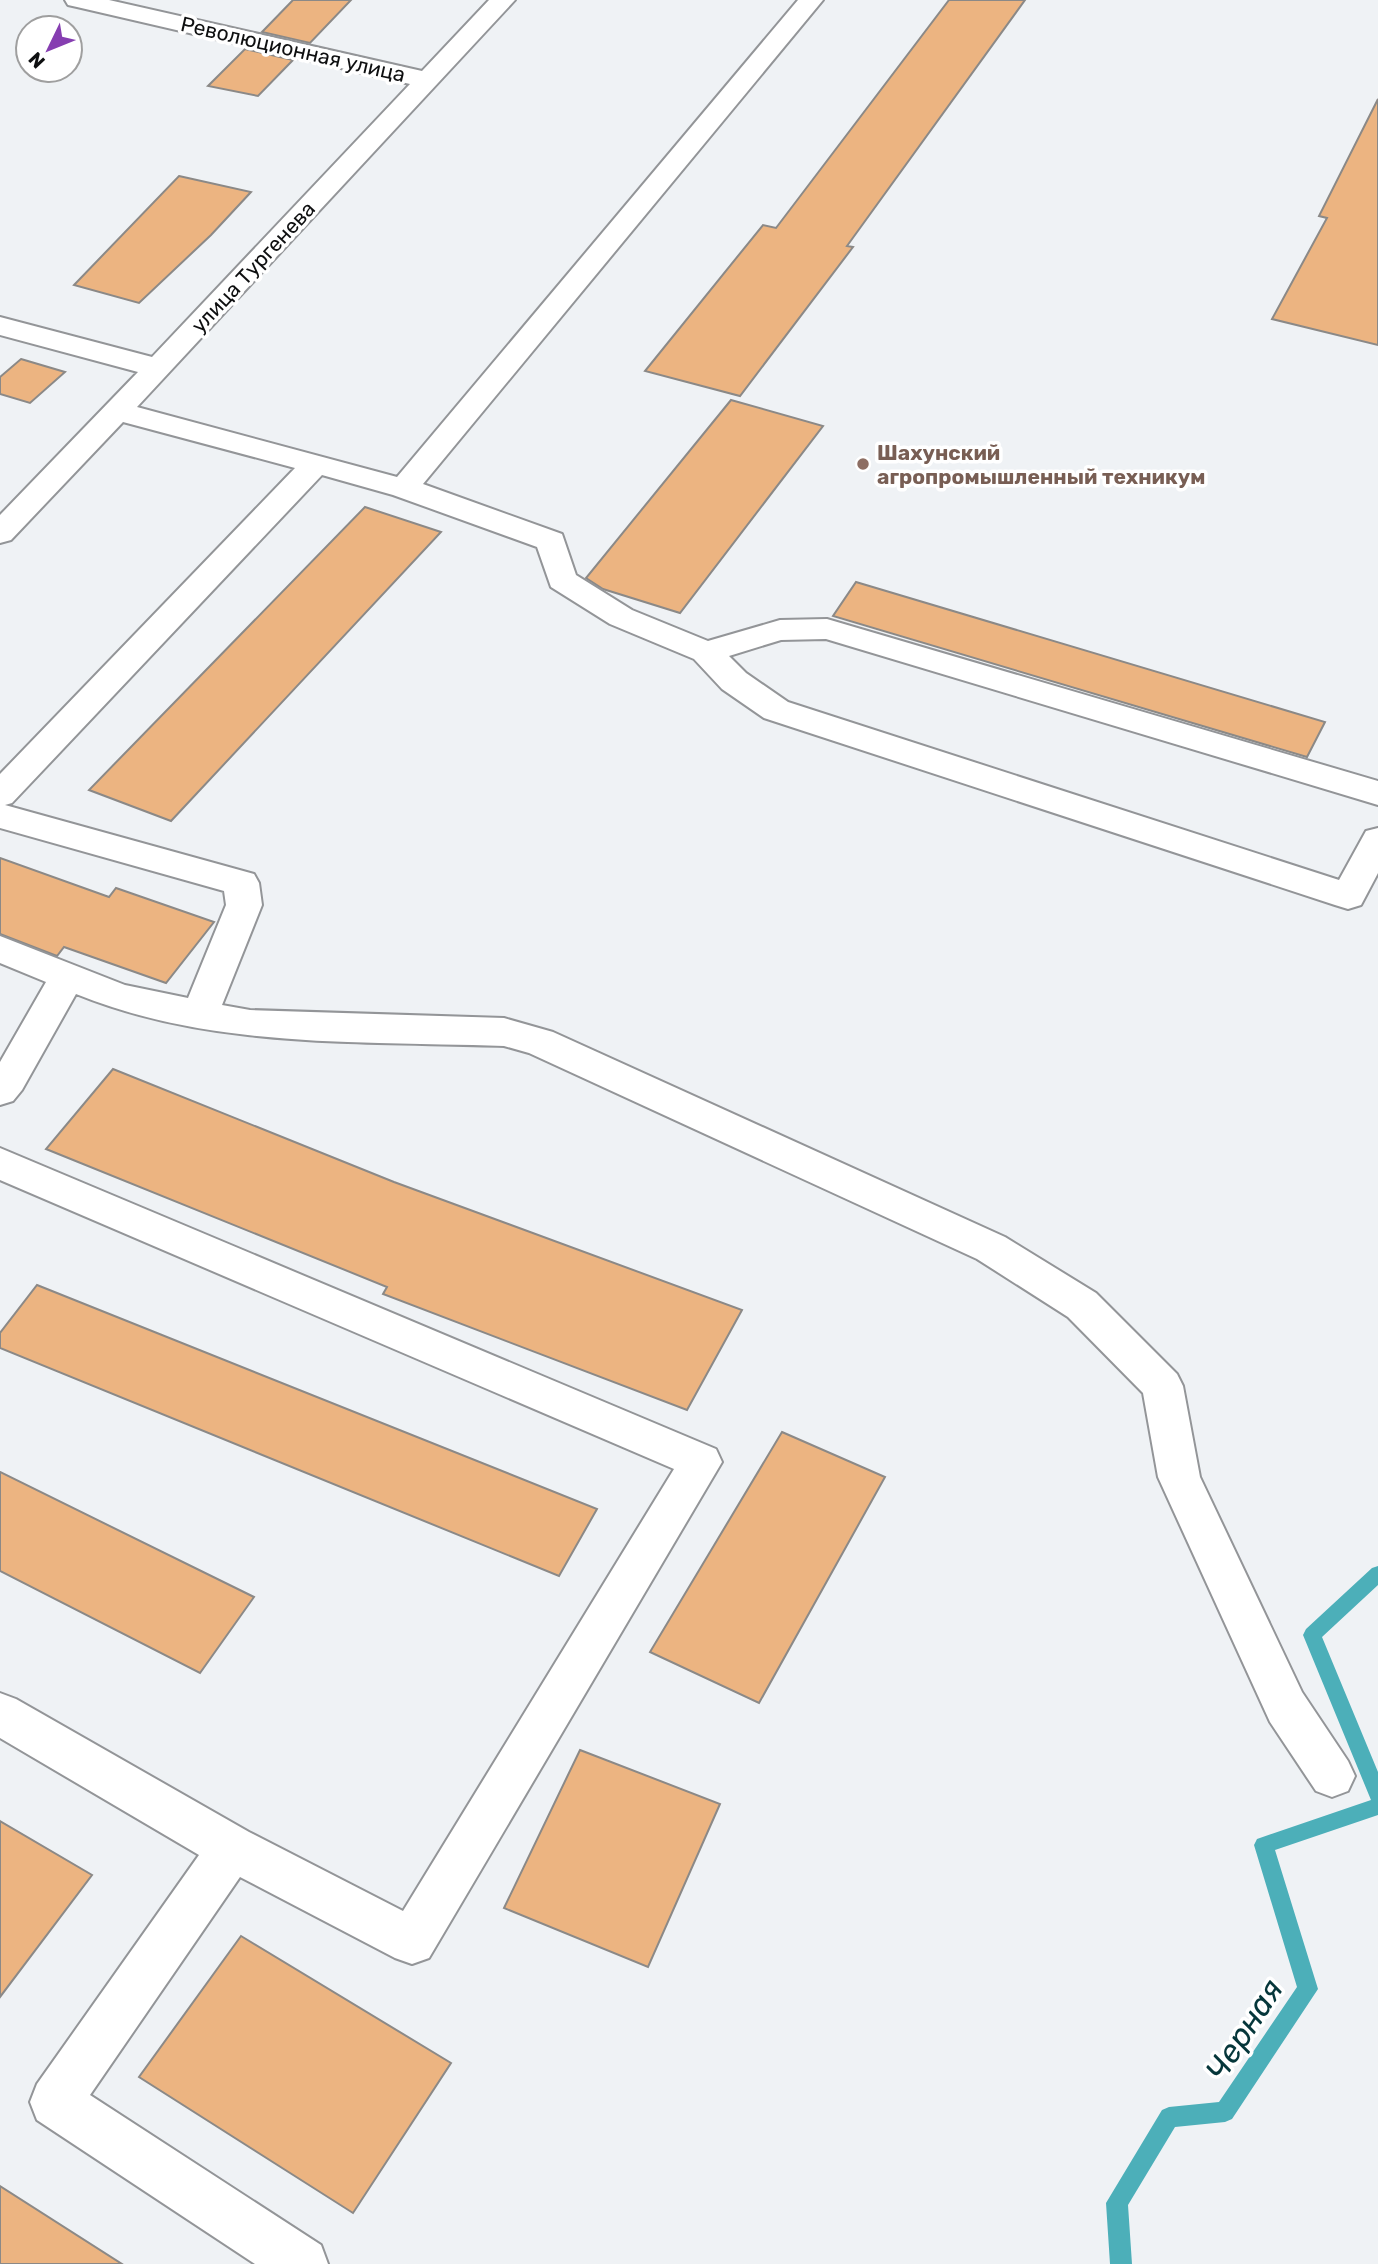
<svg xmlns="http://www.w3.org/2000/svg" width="1378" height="2264" viewBox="0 0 1378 2264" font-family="Rubik,sans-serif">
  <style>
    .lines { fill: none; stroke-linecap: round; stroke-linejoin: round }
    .stream { fill: #4cafb9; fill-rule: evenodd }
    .building { fill: #ecb481; stroke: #8b8987; stroke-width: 2 }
    .minor-casing { stroke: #939598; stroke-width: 4 }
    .minor { fill: #fff; fill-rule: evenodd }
    .education-dot { fill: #8d6e63; stroke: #fff; stroke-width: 2.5 }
    .labels { text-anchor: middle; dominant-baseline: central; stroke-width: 7; stroke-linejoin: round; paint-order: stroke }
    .far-street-label { font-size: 21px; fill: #0e0f10; stroke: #fff }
    .far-education-label { font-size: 21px; font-weight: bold; fill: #785e54; stroke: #fff; text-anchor: start }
    .near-water-label { font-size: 32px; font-style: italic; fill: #05363a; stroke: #fff }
  </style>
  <rect width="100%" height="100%" fill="#eff2f5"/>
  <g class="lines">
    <path class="stream" d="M1378,1566v19l-56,52 56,135v43l-103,35 43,139 -86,130 -7,3 -50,5 -47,78 4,59h-22l-4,-61 56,-93 7,-3 50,-5 78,-115 -43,-142 3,-6 114,-39 -68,-165 3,-6 66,-61z"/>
  </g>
  <g class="building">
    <path d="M293,0h58l-41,43 -48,-11z"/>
    <path d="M949,0h76l-178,246 6,1 -113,149 -95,-25 118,-146 13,3z"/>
    <path d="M245,49l48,11 -35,36 -50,-10z"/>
    <path d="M1378,99v246l-106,-26 55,-101 -8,-2z"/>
    <path d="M179,176l72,16 -40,43 -72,68 -65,-18z"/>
    <path d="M21,359l44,13 -35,31 -30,-9v-17z"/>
    <path d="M731,400l92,26 -143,187 -77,-24 -17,-11z"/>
    <path d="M365,507l76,25 -270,289 -82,-31z"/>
    <path d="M856,582l469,140 -18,35 -474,-141z"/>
    <path d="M0,858l109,39 7,-9 98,34 -48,61 -102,-36 -7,9 -57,-22z"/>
    <path d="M113,1069l281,113 348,128 -55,100 -304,-116 4,-7 -341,-138z"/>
    <path d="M37,1285l560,224 -38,67 -559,-228v-15z"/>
    <path d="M782,1432l103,45 -126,226 -109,-51z"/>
    <path d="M0,1472l254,125 -54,76 -200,-102z"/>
    <path d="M580,1750l140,54 -72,163 -144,-59z"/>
    <path d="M0,1821l92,54 -92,122z"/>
    <path d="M241,1936l210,127 -98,150 -214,-136z"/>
    <path d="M0,2186l122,78h-122z"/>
  </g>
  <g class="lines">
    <defs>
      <g id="minor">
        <path d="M65,0h44l313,71 67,-71h26l-378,407 260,70 401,-477h25l-400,484 139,50 14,41 56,35 76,31 72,-21 47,-1 551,162v24l-552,-166 -45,1 -52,16 17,17 42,29 551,178 27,-49 12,-3v45l-17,32 -13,4 -13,-4 -571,-187 -42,-29 -28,-30 -84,-35 -59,-37 -14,-40 -144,-52 -71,-20 -310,328 -7,2 249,69 5,9 3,22 -40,100 28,5 254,8 49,14 452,205 91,56 81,81 6,12 17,91 102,215 46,69 7,15 -7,15 -16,6 -16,-6 -46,-69 -112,-245 -15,-84 -75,-76 -91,-58 -448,-206 -25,-7c-143,-5 -293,3 -428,-52l-54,96 -9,11 -13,4v-43l46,-80 -46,-19v-27l125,49 63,13 38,-93 -2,-14 -224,-63v-54l295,-306 -172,-46 -112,118 -11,3v-28l138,-143 -138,-37v-18l152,40 258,-273 -333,-77 -9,-2z"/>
        <path d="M0,1148l716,301 6,13 -293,496 -17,6 -17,-6 -155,-81 -150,218 231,150 7,19h-73l-218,-144 -7,-18 7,-18 162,-229 -199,-117v-45l16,6 233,133 154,79 271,-442 -674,-289z"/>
      </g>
    </defs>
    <use href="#minor" class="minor-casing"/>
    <use href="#minor" class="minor"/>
  </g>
  <circle class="education-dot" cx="863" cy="464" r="7"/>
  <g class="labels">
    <g class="far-street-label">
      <text transform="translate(293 49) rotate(13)">Революционная улица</text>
      <text transform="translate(253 267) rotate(-47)">улица Тургенева</text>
    </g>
    <g class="far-education-label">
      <text x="877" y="452">Шахунский<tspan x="877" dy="24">агропромышленный техникум</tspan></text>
    </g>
    <g class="near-water-label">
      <text transform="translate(1244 2030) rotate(-57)">Черная</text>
    </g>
  </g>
  <g transform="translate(49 49) rotate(227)"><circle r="33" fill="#ffffff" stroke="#9f9f9f" stroke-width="2"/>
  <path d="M0-5L12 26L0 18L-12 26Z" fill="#863eb1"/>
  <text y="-10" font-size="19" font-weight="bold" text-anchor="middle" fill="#0e0f10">N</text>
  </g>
</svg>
